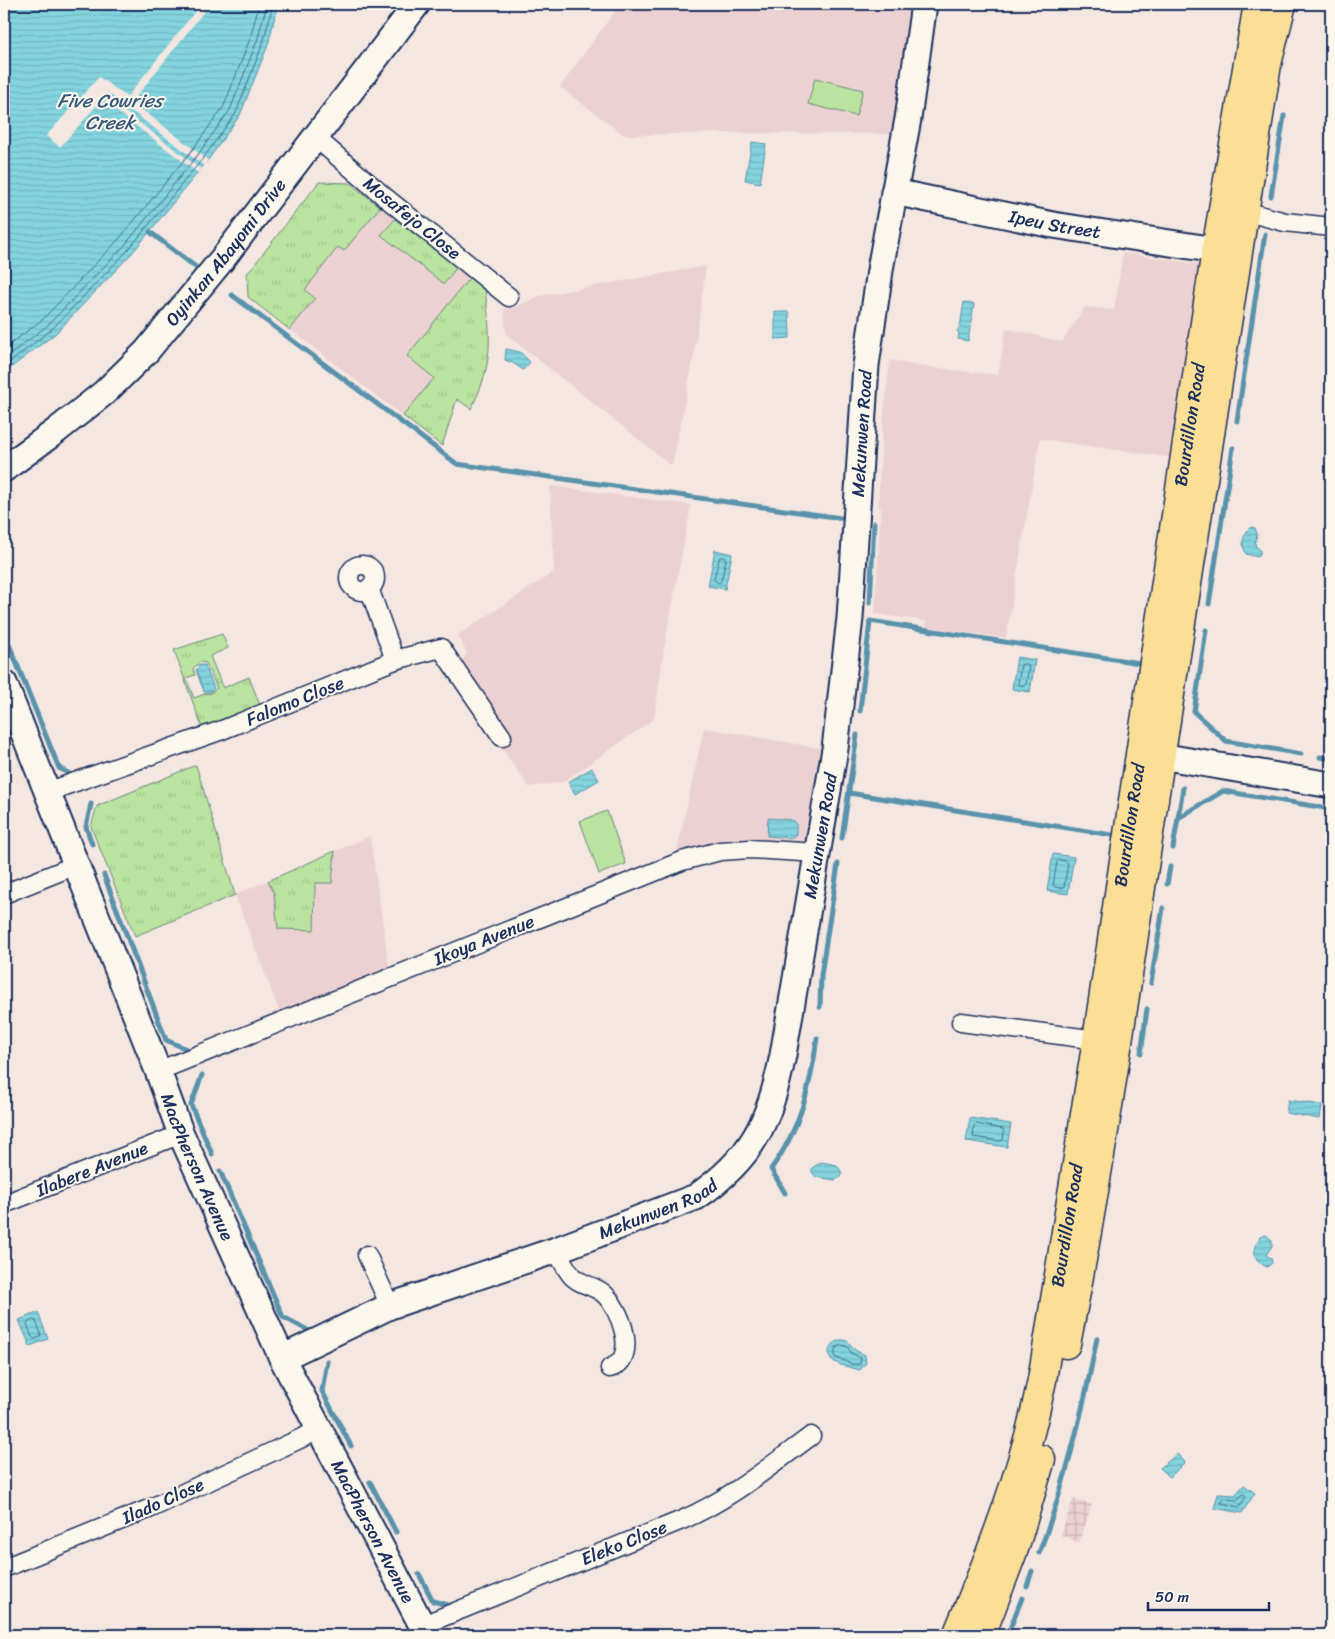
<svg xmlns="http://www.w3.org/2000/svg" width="1335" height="1639" viewBox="0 0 1335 1639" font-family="Sriracha,sans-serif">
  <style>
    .built { fill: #ecd1d2 }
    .industrial { fill: url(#industrial-grid) }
    .grass { fill: url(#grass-tufts); stroke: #6a897e; fill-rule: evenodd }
    .pitch { fill: #bae39f; stroke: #6a897e }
    .water { fill: url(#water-rules); stroke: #5992ab }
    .pier { fill: #f4e6e0 }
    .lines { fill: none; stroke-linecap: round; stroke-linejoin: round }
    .shore { stroke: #457191; stroke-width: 1 }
    .stream { stroke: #5992ab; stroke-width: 5 }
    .street-casing { stroke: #1b2f5e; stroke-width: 21 }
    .secondary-casing { stroke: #1b2f5e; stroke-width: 29 }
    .primary-casing { stroke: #1b2f5e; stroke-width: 31 }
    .street { stroke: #fbf7ec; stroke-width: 18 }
    .secondary { stroke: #fbf7ec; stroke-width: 25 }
    .primary { stroke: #fbdf96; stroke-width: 28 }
    .labels { text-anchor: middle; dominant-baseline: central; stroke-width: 4; stroke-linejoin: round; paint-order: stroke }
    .street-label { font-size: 18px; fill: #1b2f5e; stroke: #fbf7ec }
    .water-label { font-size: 19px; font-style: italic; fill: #35587e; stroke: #fbf7ec }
  </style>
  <defs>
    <pattern id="industrial-grid" width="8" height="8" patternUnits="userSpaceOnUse" patternTransform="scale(1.25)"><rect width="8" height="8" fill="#ecd1d2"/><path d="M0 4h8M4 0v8" fill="none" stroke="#cab4b7"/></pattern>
    <pattern id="grass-tufts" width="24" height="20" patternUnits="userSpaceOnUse" patternTransform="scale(1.25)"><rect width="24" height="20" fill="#bae39f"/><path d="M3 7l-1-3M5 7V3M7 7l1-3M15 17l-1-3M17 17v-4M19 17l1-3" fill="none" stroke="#9fc38b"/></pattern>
    <pattern id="water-rules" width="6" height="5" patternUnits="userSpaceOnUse" patternTransform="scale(1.25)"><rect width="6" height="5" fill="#83d4de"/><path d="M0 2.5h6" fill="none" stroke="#71b6c1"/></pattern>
  </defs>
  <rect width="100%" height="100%" fill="#f4e6e0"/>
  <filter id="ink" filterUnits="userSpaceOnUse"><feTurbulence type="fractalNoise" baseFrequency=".02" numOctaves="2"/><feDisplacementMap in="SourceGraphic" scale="10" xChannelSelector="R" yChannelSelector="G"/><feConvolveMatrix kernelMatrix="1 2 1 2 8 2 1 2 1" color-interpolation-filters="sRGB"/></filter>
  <g filter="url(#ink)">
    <g class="built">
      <path d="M620,4h294l-19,130 -169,-1 -102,2 -64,-48z"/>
      <path d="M319,182l31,1 135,106 5,50 -4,34 -4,14 -11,22 -14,-10 -15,47 -194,-149 -1,-23z"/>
      <path d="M1123,253l81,12 -29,193 -135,-19 -34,199 -80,-11v-6l-51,-7 6,-106 -3,-1 1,-20 3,-55 8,-72 28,6 80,9 8,-47 56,14 23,-35 29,3z"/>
      <path d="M706,266l-13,95 -21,105 -166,-132 -2,-25 14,-3 21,-10z"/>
      <path d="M550,486l141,19 -27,144 -10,70 -91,63 -34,5 -79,-112 17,-21 -9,-19 96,-63z"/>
      <path d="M704,728l126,22 -10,84 -19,12 -69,-5v5l-57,14z"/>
      <path d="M370,836l20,137 -109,43 -46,-121z"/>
    </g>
    <path class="industrial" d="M1073,1499l19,6 -13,37 -18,-7z"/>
    <g class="grass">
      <path d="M319,182l31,1 30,24 -36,44 -6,-4 -33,43 10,8 -25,32 -42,-33 -1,-23z"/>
      <path d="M395,219l62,48 -13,17 -63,-49z"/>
      <path d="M470,277l15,12c6,50 9,74 -14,120l-14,-10 -15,47 -39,-30 31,-38 -27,-22z"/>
      <path d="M222,634l6,14 -18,8 13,32 26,-11 13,33 -58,23 -30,-83zM201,662l5,1 11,25 -7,6 -3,-1 -13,5 -8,-20 9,-3 -2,-7z"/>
      <path d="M196,765l39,130 -100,41 -44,-109 6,-21z"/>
      <path d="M335,851l-3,32h-17l-1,47 -36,-1 -4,-36 -6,-12z"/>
    </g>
    <g class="pitch">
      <path d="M815,78l48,12 -7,26 -48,-12z"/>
      <path d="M607,811l19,53 -27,10 -19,-53z"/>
    </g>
    <g class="water">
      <path d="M4,4h274l-10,41 -28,70 -32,45 -75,92 -77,81 -52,40z"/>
      <path d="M752,142l14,2 -6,39 -15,-3z"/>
      <path d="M964,302l10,2 -6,37 -10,-2 1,-6 -2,-2 3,-4z"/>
      <path d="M775,312h14l1,26 -15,1z"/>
      <path d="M506,349l14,3 10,10 -7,8 -10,-7 -8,-3z"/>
      <path d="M1251,527l4,1 2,6 -2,11 5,5v4l-3,3 -11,-3c-5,-10 -4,-19 5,-27z"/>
      <path d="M715,550l17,4 -7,35 -17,-3z"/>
      <path d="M1017,657l18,3 -5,32 -18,-3z"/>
      <path d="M200,665h5l9,23 -3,4h-7l-8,-22z"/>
      <path d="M592,768l7,12 -24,14 -7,-12z"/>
      <path d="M768,818l24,2 4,4v10l-5,4 -24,-2z"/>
      <path d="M1053,854l21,3 -6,37 -21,-3z"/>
      <path d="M1288,1100l34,5 -2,14 -34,-6z"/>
      <path d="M970,1118l41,6 -4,23 -41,-6z"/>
      <path d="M821,1162l16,3 5,8 -1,4 -6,3 -19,-3 -4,-5v-4z"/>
      <path d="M1266,1235l6,5v6l-6,9 5,3 1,5 -5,4c-16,-8 -14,-16 -7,-30z"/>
      <path d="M38,1312l10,27 -18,7 -11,-26z"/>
      <path d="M840,1340c8,0 9,2 13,8 3,3 8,5 12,7l1,8 -6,7 -19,-5 -10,-5c-5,-10 0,-16 9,-20z"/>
      <path d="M1177,1454l8,8 -15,15 -10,-9z"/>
      <path d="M1244,1485l11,8 -13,20 -28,-5 4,-14 17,1z"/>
    </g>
    <g class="pier">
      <path d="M201,4h9l-78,98 76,58 -4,6 -96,-73 -48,54 -14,-11 53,-59 28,20z"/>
      <path d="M109,100l92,69 -3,4 -92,-70z"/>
    </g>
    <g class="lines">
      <g class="shore">
        <path d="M4,349l39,-30 76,-80 74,-90 31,-43 26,-67 9,-35"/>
        <path d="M4,359l44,-34 77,-80 74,-92 31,-43 27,-69 10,-37"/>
        <path d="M4,367l48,-38 77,-80 75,-92 32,-44 27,-70 10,-39"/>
        <path d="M720,557h4l2,2 -5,22 -2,2 -5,-3z"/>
        <path d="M1023,664h5l1,3 -3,17 -2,2 -5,-1 -1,-2 3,-18z"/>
        <path d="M1059,860l7,1 2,2 -4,24 -2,1 -7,-1 -2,-2 4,-23z"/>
        <path d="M976,1124l27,5 1,2 -1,9 -3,1 -27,-4 1,-11z"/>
        <path d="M33,1320l3,1 5,13 -1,3 -6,2 -2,-2 -5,-13z"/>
        <path d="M841,1345l6,1 4,7 10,5 -1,6h-8l-17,-7v-8z"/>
        <path d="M1244,1494l2,3 -7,10 -18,-4 2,-4 13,1z"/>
      </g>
      <g class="stream">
        <path d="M1271,196l13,-80"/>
        <path d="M150,232l52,40"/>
        <path d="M232,295l225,169 391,55"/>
        <path d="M1237,421l28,-187"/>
        <path d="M870,603l4,-80"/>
        <path d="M1209,604l24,-156"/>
        <path d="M1206,630l-12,82 32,29 75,13"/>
        <path d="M4,632l55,136 16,9"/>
        <path d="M860,711l10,-90 276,43"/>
        <path d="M1320,757l11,2"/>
        <path d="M849,793l263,42"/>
        <path d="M91,804l-5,23 6,17"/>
        <path d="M1178,818l45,-27 108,18"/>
        <path d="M842,838l15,-103"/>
        <path d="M1173,848l10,-60"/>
        <path d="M104,875l62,165 25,11"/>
        <path d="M1167,884l3,-17"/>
        <path d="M1151,983l12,-75"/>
        <path d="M820,1007l1,-32 17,-111"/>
        <path d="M1141,1053l6,-44"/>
        <path d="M202,1075l-11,30 21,49"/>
        <path d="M220,1171l63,146 30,16"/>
        <path d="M785,1193l-14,-24c29,-39 40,-84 46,-131"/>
        <path d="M327,1361l-5,30 29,55"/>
        <path d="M370,1482l26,50"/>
        <path d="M1039,1553c27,-70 44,-142 58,-215"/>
        <path d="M419,1574l14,27 21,6"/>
        <path d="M1027,1586l5,-15"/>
        <path d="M1011,1626l11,-28"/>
      </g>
      <defs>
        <g id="street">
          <path d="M316,138l70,60 123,99"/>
          <path d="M1244,211l41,11 46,5"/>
          <circle cx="362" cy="578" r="13"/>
          <path d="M369,588l26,72"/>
          <path d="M47,792l175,-62 173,-70 46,-12 61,89"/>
          <path d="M4,894l72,-29"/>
          <path d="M961,1022l136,18"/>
          <path d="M158,1071l524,-210 38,-10 30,-2 68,4"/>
          <path d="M4,1204l177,-70"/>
          <path d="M556,1250c5,8 9,18 16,26 8,9 21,9 31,17 17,14 37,66 7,75"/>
          <path d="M367,1255l23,51"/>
          <path d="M4,1568l147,-60 168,-78"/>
          <path d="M423,1625l259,-105c47,-20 88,-54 129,-84"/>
        </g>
        <g id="secondary">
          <path id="s1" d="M894,192l159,33 163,25"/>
          <path id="s2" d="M4,469l52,-38 49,-39 41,-40 78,-95 193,-253"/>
          <path id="s3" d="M4,683l154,388 23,63 101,224 145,277"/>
          <path d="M1160,756l171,29"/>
          <path id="s4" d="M282,1358l108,-52 166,-56 140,-53c57,-39 74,-76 87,-142l52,-306 15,-131 16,-253 15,-101 27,-145 16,-115"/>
        </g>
        <g id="primary">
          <path d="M1066,1344c39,-196 65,-394 95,-591 35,-230 71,-460 106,-689l15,-60"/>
          <path id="s5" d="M957,1635c27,-63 54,-132 72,-199 5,-18 9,-37 13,-56l55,-340 119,-790 42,-246"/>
          <path d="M981,1635l34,-89 26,-87"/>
        </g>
      </defs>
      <use href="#street" class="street-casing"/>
      <use href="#secondary" class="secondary-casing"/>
      <use href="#primary" class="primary-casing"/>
      <use href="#street" class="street"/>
      <use href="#secondary" class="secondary"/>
      <use href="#primary" class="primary"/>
    </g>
  </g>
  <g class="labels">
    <g class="street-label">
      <text transform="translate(412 218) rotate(39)">Mosafejo Close</text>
      <text stroke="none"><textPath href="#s1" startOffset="164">Ipeu Street</textPath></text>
      <text stroke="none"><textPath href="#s2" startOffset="312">Oyinkan Abayomi Drive</textPath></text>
      <text stroke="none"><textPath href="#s5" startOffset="1236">Bourdillon Road</textPath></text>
      <text stroke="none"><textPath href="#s4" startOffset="1244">Mekunwen Road</textPath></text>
      <text transform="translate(295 701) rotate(-22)">Falomo Close</text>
      <text stroke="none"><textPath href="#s5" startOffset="831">Bourdillon Road</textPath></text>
      <text stroke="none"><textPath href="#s4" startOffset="839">Mekunwen Road</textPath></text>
      <text transform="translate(484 940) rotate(-22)">Ikoya Avenue</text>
      <text stroke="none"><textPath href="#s3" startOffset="521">MacPherson Avenue</textPath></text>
      <text transform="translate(92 1169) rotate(-22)">Ilabere Avenue</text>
      <text stroke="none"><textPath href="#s4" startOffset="405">Mekunwen Road</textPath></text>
      <text stroke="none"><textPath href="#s5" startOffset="426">Bourdillon Road</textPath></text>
      <text transform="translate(163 1501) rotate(-24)">Ilado Close</text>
      <text stroke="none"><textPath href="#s3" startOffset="926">MacPherson Avenue</textPath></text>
      <text transform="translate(624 1543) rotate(-22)">Eleko Close</text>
    </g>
    <g class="water-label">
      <text x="110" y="100">Five Cowries<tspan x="110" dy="22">Creek</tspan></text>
    </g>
  </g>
  <rect width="1335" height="1639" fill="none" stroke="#fbf7ec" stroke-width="20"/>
  <rect x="10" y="10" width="1315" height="1619" fill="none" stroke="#1b2f5e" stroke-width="2" filter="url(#ink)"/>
  <path d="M1148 1602v8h121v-8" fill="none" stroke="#1b2f5e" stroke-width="2.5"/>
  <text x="1155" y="1602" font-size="15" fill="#1b2f5e" stroke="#fbf7ec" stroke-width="4" paint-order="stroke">50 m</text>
</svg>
